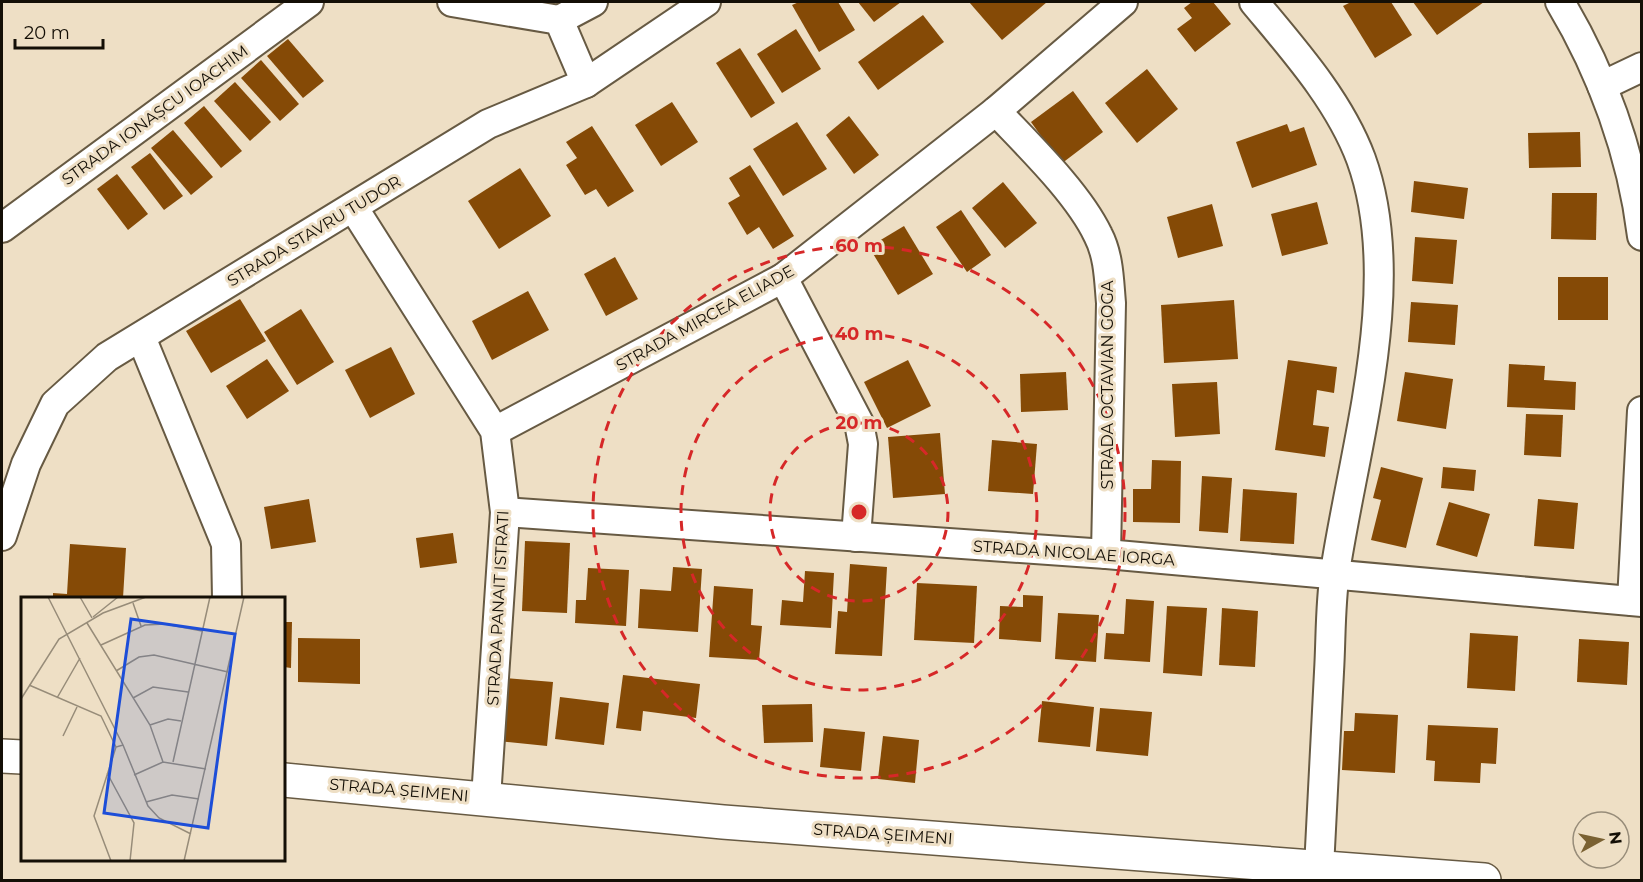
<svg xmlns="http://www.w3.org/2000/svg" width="1643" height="882" viewBox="0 0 1643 882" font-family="Montserrat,sans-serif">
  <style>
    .building { fill: #854a06 }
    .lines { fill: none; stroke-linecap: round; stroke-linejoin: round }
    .street-casing { stroke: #675a43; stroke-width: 32 }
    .secondary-casing { stroke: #675a43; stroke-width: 36 }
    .street { stroke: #fff; stroke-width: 28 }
    .secondary { stroke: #fff; stroke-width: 33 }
    .ring { fill: none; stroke: #d62828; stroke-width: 3; stroke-dasharray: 10 8 }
    .labels { text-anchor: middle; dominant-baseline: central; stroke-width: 6; stroke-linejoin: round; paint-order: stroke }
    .street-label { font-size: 16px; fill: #140f06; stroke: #eedfc5 }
    .inset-road { fill: none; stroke: #978c79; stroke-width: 1.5 }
    .view { fill: #1d4ed8; fill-opacity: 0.15; stroke: #1d4ed8; stroke-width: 3 }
    .inset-edge { fill: none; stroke: #140f06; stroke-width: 3 }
    .centre { fill: #d62828; stroke: #eedfc5; stroke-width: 3 }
    .ring-label { font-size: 18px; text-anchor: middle; font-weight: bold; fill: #d62828; stroke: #eedfc5; stroke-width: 6; stroke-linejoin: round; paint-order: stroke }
  </style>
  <rect width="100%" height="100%" fill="#eedfc5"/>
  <g class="building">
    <path d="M799,2h39l17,28 -36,22 -27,-47z"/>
    <path d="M858,2h43l-27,20z"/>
    <path d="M969,2h78l-45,38z"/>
    <path d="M1192,2h21l18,22 -36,28 -18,-23 15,-11 -8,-10z"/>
    <path d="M1351,2h40l21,33 -37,23 -32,-52z"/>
    <path d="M1413,2h71l-47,33z"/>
    <path d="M923,15l21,27 -66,48 -20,-28z"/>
    <path d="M796,29l25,40 -39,24 -25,-39z"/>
    <path d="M288,39l36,42 -21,17 -36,-42z"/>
    <path d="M740,48l35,55 -24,15 -35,-55z"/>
    <path d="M261,60l38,44 -19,17 -39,-43z"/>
    <path d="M1147,69l31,40 -41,34 -32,-40z"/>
    <path d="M235,82l36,40 -21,19 -36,-40z"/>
    <path d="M1073,91l30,41 -42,32 -30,-42z"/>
    <path d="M672,102l26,40 -37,24 -26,-41z"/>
    <path d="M204,106l38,45 -21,17 -37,-45z"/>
    <path d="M849,116l30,39 -25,19 -28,-39z"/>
    <path d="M797,122l30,47 -44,27 -30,-47z"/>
    <path d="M1287,124l3,8 14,-5 13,38 -65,23 -16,-46z"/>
    <path d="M592,126l42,65 -26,16 -12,-18 -11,6 -19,-30 11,-7 -11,-16z"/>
    <path d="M173,130l40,47 -22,18 -40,-47z"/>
    <path d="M1580,132l1,35 -52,1 -1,-35z"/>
    <path d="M150,153l33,43 -19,14 -33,-43z"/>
    <path d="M750,165l44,71 -21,13 -14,-22 -12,8 -19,-32 12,-7 -11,-18z"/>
    <path d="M520,168l31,48 -52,33 -31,-48z"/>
    <path d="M117,174l31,40 -20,16 -31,-41z"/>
    <path d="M1414,181l54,7 -4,31 -53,-7z"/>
    <path d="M1003,182l34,41 -32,25 -33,-40z"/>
    <path d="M1552,193h45l-1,47 -45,-1z"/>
    <path d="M1317,202l11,42 -46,12 -11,-42z"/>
    <path d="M1212,204l11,42 -45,12 -11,-41z"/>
    <path d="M961,210l30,45 -24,17 -31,-45z"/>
    <path d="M904,226l29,48 -35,21 -29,-48z"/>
    <path d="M1415,237l42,3 -4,44 -41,-3z"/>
    <path d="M615,257l23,42 -32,17 -22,-42z"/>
    <rect x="1558" y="277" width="50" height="43"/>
    <path d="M528,291l21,39 -57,30 -20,-39z"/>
    <path d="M240,299l26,42 -55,32 -25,-42z"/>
    <path d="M1234,300l4,59 -74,4 -3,-58z"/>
    <path d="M1411,302l47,3 -3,40 -47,-3z"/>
    <path d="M301,309l33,53 -37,23 -33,-53z"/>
    <path d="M391,347l24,47 -45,24 -25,-48z"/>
    <path d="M267,359l22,32 -42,28 -21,-33z"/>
    <path d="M908,360l23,46 -44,22 -23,-46z"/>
    <path d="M1288,360l49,7 -3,26 -17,-3 -4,35 16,2 -4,30 -50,-7z"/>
    <path d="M1509,364l36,2 -1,14 32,2 -1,28 -68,-3z"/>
    <path d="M1066,372l2,38 -47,2 -1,-38z"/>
    <path d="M1405,372l48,7 -7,50 -49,-8z"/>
    <path d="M1217,382l3,52 -45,3 -3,-53z"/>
    <path d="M1526,414l37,1 -2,42 -37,-2z"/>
    <path d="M940,433l5,61 -52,4 -5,-61z"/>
    <path d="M992,440l45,4 -4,50 -45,-3z"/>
    <path d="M1152,460l29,1 -1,62 -47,-1v-33h18z"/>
    <path d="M1381,467l42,11 -17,70 -35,-8 10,-40 -8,-2z"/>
    <path d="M1443,467l33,3 -2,21 -33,-3z"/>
    <path d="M1202,476l30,2 -4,55 -29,-2z"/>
    <path d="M1243,489l54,4 -3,51 -54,-3z"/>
    <path d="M309,499l7,43 -45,7 -7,-42z"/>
    <path d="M1538,499l40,4 -4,46 -40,-3z"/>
    <path d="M1449,502l41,12 -13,43 -41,-12z"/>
    <path d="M453,533l4,30 -37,5 -4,-30z"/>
    <path d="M525,541l45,2 -3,70 -45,-2z"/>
    <path d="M70,544l56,4 -3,50h-70v-5l14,1z"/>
    <path d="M850,564l37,3 -5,89 -47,-2 3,-43 9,1z"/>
    <path d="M673,567l29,2 -4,63 -60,-4 2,-39 31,2z"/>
    <path d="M588,568l41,2 -3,56 -51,-3 1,-23h10z"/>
    <path d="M805,571l29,2 -3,55 -51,-3 2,-25 21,2z"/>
    <path d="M917,583l60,3 -3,57 -60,-3z"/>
    <path d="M714,586l39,3 -2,36 11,1 -3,34 -50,-3z"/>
    <path d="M1023,595l20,1 -2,46 -42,-3 1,-33 23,1z"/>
    <path d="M1126,599l28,2 -4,61 -46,-3 2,-26 18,1z"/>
    <path d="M1167,606l40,2 -5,68 -39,-3z"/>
    <path d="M1222,608l36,3 -3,56 -36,-2z"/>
    <path d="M1058,613l41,2 -3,47 -41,-3z"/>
    <path d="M284,622h8l-1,46 -7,-1z"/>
    <path d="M1470,633l48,3 -3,55 -48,-3z"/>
    <path d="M298,638l62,1v45l-62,-2z"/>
    <path d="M1579,639l50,3 -2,43 -50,-3z"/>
    <path d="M623,675l77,9 -4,34 -53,-7 -2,20 -25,-3z"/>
    <path d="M504,678l49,4 -6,64 -49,-5z"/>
    <path d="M560,697l49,6 -5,42 -49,-6z"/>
    <path d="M1042,701l52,6 -4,40 -52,-5z"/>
    <path d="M812,704l1,38 -49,1 -2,-38z"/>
    <path d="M1100,708l52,4 -4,44 -52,-5z"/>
    <path d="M1355,713l43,2 -3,58 -53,-3 2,-39h10z"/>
    <path d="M1428,725l70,3 -2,36 -15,-1 -1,20 -46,-2 1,-20 -9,-1z"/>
    <path d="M824,728l41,4 -4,39 -41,-4z"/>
    <path d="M883,736l36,4 -4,43 -37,-4z"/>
  </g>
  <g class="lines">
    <defs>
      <g id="street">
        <path d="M452,2l107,18 27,63"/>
        <path d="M1254,2c39,47 85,98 107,157 45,124 -7,287 -26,413 -5,33 -4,67 -6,100 -3,65 -7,131 -10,196"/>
        <path d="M1560,2c42,70 72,152 82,234"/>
        <path d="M559,20l34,-18"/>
        <path d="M1602,86l40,-19"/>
        <path d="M996,111c32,34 82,82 102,124 11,21 11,46 13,68l-5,251"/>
        <path d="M353,207l142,224 10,81 -19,286"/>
        <path d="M2,228l307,-226"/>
        <path d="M783,278l76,145 4,21 -7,93"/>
        <path d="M141,337l85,207 1,54"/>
        <path d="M495,431l288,-153 213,-167 127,-109"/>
        <path d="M505,512l601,42 536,48"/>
        <path d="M2,536l24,-72 29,-60 52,-47 381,-233 98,-41 120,-81"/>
        <path d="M1632,601l10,-190"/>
      </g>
      <g id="secondary">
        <path d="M2,756l20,1"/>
        <path d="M284,780l439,42 761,58"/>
      </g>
    </defs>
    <use href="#street" class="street-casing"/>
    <use href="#secondary" class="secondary-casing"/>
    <use href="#street" class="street"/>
    <use href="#secondary" class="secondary"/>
  </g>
  <g class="ring">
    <circle cx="859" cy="512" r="89"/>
    <circle cx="859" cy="512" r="178"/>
    <circle cx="859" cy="512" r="266"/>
  </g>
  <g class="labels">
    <g class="street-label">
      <text transform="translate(155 115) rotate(-36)">STRADA IONAȘCU IOACHIM</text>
      <text transform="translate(314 231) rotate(-31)">STRADA STAVRU TUDOR</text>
      <text transform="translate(705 318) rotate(-29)">STRADA MIRCEA ELIADE</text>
      <text transform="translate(1107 385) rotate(-90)">STRADA OCTAVIAN GOGA</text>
      <text transform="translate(1074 553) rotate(4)">STRADA NICOLAE IORGA</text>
      <text transform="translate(498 608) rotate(-87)">STRADA PANAIT ISTRATI</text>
      <text transform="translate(399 790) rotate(5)">STRADA ȘEIMENI</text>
      <text transform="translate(883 834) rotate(4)">STRADA ȘEIMENI</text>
    </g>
  </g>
  <g transform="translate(21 597)">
    <rect width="264" height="264" fill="#eedfc5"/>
    <path class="inset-road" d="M27,0l75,148 25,61 11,12 32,16M59,0l12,21M112,6l8,23M72,20l25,-20M66,26l63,102 13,37M80,48l44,-20 20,-1 37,7M95,74l23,-14 15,-2 74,17M8,88l72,31 15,31M36,101l23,-40M112,101l20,-11 35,5M0,102l38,-60 44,-26 43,-16M129,128l18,-6 13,2M42,139l14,-29M152,165l37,-165M86,176l27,50 -4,38M113,178l29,-13 43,7M125,205l26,-7 27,4M90,264l-17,-45 22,-69 7,-2M163,264l60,-264"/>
    <path class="view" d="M110,22l104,15 -27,194 -104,-15z"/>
    <rect width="264" height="264" class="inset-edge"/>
  </g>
  <circle cx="859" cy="512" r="9" class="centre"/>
  <g class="ring-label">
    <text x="859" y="252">60 m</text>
    <text x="859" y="340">40 m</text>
    <text x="859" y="429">20 m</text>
  </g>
  <rect width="1643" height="882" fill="none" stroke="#140f06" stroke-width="6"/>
  <g transform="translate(1601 840) rotate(82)"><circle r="28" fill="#eedfc5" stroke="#978c79" stroke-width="1.5"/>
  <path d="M0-4.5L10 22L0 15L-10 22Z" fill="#7a6132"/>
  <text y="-9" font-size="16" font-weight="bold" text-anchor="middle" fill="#140f06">N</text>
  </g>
  <path d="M15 39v9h88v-9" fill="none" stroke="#140f06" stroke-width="3"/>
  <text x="24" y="39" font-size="18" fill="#140f06" stroke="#eedfc5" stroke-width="4.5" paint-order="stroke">20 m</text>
</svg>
